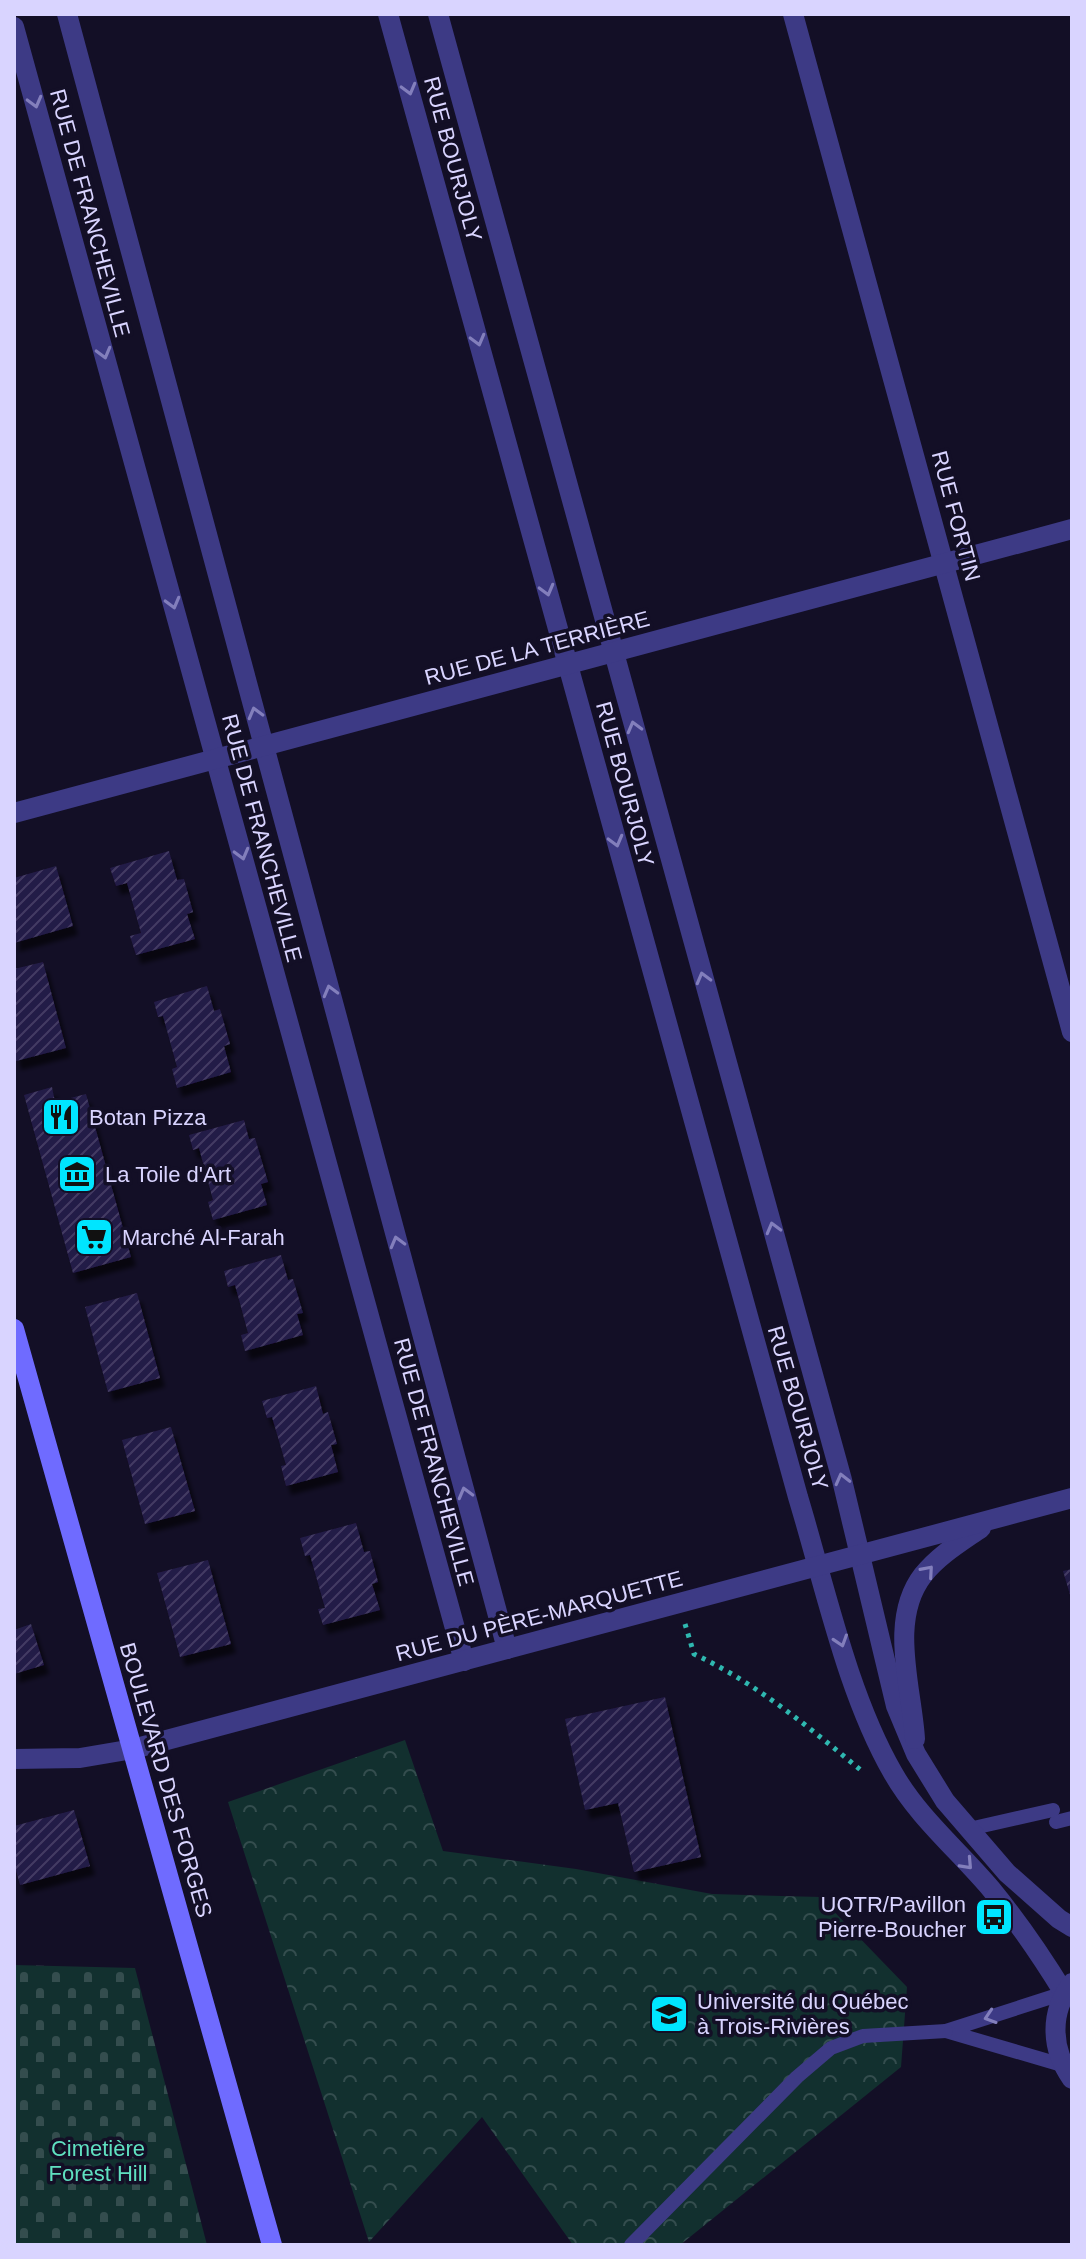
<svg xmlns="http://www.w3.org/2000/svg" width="1086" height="2259" viewBox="0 0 1086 2259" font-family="Helvetica,sans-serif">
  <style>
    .forest { fill: url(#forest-crowns) }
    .cemetery { fill: url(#cemetery-stones) }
    .building { fill: url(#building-hatch); filter: url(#shadow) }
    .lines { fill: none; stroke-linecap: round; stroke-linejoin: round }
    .path { stroke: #2fb8b0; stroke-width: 5; stroke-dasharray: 4 6; stroke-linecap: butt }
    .service { stroke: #3d3a85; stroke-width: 14 }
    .minor { stroke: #3d3a85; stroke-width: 20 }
    .secondary { stroke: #6f6bff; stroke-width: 20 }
    .oneway { stroke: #837fbc }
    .labels { text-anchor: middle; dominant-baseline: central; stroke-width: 7; stroke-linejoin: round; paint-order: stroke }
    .street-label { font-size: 22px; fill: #d9d4ff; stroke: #130f26 }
    .poi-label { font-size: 22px; fill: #d9d4ff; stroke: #130f26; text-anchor: start }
    .park-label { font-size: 22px; fill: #5fe0c0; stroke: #130f26 }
  </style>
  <defs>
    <pattern id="forest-crowns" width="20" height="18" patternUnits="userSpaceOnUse" patternTransform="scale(2)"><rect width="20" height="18" fill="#12302f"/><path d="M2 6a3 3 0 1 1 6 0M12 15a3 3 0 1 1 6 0" fill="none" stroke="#344d4e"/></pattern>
    <pattern id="cemetery-stones" width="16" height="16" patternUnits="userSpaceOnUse" patternTransform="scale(2)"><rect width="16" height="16" fill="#12302f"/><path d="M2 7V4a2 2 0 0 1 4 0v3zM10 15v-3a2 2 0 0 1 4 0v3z" fill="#344d4e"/></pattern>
    <pattern id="building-hatch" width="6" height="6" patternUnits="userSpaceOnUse" patternTransform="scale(2)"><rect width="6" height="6" fill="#241b47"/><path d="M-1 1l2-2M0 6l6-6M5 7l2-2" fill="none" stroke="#433b63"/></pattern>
    <filter id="shadow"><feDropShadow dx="5" dy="9" stdDeviation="2" flood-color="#0009"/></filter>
  </defs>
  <rect width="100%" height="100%" fill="#130f26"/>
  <path class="forest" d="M405,1740l38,111 133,18 136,25 108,3 87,90 -6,80 -221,178h-107l-91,-128 -113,125 -141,-440z"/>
  <path class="cemetery" d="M14,1965l121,3 72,277h-193z"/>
  <g class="building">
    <path d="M169,851l8,29 7,-1 9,33 -6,2 8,25 -59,16 -6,-19 11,-3 -14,-50 -11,3 -6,-18z"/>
    <path d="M56,866l17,60 -59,17v-65z"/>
    <path d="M43,962l23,86 -50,13 -2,-8v-84z"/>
    <path d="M207,986l7,25 6,-2 10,35 -6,2 7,26 -54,16 -5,-19 5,-2 -14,-51 -5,1 -4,-15z"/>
    <path d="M52,1087l3,15 31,-8 45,163 -58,16 -49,-178z"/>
    <path d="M244,1120l5,19 6,-1 13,44 -7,2 6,21 -54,15 -5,-18 5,-2 -14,-52 -6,2 -4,-15z"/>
    <path d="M281,1255l7,25 5,-1 10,34 -6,1 6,21 -58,16 -4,-16 7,-2 -13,-48 -7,2 -4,-16z"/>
    <path d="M137,1293l23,85 -52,14 -23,-85z"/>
    <path d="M316,1386l7,28 5,-2 9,32 -6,1 7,27 -52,14 -5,-20 5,-1 -14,-48 -5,1 -5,-17z"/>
    <path d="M171,1427l24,84 -50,13 -23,-84z"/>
    <path d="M356,1523l8,29 6,-1 8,31 -6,2 8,26 -57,15 -5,-16 7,-1 -15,-53 -5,1 -5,-18z"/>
    <path d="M208,1560l23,84 -51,13 -23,-84z"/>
    <path d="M1072,1569v29h-1l-8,-27z"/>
    <path d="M31,1624l13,41 -30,9v-44z"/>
    <path d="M665,1697l36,160 -67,15 -16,-69 -33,7 -20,-91z"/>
    <path d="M74,1810l16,56 -70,19 -6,-22v-37z"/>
  </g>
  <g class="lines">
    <path class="path" d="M685,1624l9,30c62,29 116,74 169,118"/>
    <g class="service">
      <path d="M1056,1822l16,-4"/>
      <path d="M969,1829l84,-19"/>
      <path d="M1062,2065l-116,-34 118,-38"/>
      <path d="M631,2245l166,-168 34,-29 32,-12 83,-5"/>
    </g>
    <g class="minor">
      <path d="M67,14l440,1635"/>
      <path d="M388,14l410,1483c27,89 49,196 95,276 25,44 65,77 98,116 27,33 51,68 73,104"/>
      <path d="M438,14l404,1466 54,226 20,48 29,47 62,72 52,46 13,8"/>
      <path d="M793,14l279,1018"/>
      <path d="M14,27l450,1634"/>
      <path d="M14,813l1058,-284"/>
      <path d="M915,1739c-3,-51 -27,-119 8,-164 16,-20 38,-33 58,-47"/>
      <path d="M14,1759l66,-1 53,-9 939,-251"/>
      <path d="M1072,1983c-23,30 -21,66 0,96"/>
    </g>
    <path class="secondary" d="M14,1329l258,916"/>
  </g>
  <defs><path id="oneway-chevron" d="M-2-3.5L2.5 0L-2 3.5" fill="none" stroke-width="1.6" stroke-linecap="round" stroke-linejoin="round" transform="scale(2)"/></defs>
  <g class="oneway">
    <use href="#oneway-chevron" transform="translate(409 89) rotate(75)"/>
    <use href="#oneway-chevron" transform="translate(35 102) rotate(75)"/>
    <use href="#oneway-chevron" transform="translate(478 340) rotate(75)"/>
    <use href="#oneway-chevron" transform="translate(104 353) rotate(75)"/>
    <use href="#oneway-chevron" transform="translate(547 590) rotate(75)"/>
    <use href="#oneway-chevron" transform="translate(173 603) rotate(75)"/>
    <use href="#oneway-chevron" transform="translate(255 713) rotate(-105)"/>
    <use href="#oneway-chevron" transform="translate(634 727) rotate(-105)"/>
    <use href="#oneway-chevron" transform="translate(616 841) rotate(75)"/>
    <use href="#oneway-chevron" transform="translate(242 854) rotate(75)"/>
    <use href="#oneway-chevron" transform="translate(703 978) rotate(-105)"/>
    <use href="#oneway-chevron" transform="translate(330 991) rotate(-105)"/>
    <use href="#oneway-chevron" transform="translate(773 1228) rotate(-105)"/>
    <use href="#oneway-chevron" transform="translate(397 1242) rotate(-105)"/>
    <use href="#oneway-chevron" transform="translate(842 1479) rotate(-104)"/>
    <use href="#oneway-chevron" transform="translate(465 1493) rotate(-105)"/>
    <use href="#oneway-chevron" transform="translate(928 1571) rotate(-49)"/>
    <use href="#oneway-chevron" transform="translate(841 1641) rotate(72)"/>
    <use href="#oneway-chevron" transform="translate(967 1864) rotate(47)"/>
    <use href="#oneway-chevron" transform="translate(990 2017) rotate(162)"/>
  </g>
  <defs>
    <symbol id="restaurant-square" viewBox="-11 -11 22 22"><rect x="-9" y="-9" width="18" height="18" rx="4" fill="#00e5ff" stroke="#130f26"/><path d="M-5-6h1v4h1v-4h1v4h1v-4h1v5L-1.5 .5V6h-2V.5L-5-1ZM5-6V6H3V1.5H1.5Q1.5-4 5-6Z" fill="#111"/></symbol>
    <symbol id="museum-square" viewBox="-11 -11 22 22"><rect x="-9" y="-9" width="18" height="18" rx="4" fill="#00e5ff" stroke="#130f26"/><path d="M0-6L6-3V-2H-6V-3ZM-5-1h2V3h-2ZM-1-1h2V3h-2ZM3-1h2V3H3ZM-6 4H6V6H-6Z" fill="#111"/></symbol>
    <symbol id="supermarket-square" viewBox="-11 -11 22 22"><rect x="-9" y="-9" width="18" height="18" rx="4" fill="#00e5ff" stroke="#130f26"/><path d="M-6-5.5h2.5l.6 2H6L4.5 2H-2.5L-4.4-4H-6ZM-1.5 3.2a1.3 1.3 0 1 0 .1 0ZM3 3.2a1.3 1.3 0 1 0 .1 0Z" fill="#111"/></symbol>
    <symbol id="bus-square" viewBox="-11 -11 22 22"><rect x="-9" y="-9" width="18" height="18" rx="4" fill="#00e5ff" stroke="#130f26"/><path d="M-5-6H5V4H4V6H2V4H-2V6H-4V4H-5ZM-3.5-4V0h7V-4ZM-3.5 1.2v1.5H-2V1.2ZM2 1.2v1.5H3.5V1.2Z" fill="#111"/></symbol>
    <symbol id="university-square" viewBox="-11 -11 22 22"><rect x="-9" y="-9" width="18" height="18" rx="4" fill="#00e5ff" stroke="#130f26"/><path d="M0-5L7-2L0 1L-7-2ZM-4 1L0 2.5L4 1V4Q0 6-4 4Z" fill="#111"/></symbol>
  </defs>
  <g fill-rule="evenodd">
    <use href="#restaurant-square" x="39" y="1095" width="44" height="44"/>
    <use href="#museum-square" x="55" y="1152" width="44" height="44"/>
    <use href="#supermarket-square" x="72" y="1215" width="44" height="44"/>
    <use href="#bus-square" x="972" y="1895" width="44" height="44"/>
    <use href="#university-square" x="647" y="1992" width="44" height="44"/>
  </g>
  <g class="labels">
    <g class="street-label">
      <text transform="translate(453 159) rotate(75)">RUE BOURJOLY</text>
      <text transform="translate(90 213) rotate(75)">RUE DE FRANCHEVILLE</text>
      <text transform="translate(956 516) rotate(75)">RUE FORTIN</text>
      <text transform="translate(537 648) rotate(-15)">RUE DE LA TERRIÈRE</text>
      <text transform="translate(625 784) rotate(75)">RUE BOURJOLY</text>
      <text transform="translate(262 838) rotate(75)">RUE DE FRANCHEVILLE</text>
      <text transform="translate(798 1408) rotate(74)">RUE BOURJOLY</text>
      <text transform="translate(434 1462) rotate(75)">RUE DE FRANCHEVILLE</text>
      <text transform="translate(539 1616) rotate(-15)">RUE DU PÈRE-MARQUETTE</text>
      <text transform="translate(166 1780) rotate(74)">BOULEVARD DES FORGES</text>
    </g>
    <g class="poi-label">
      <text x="89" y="1117">Botan Pizza</text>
      <text x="105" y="1174">La Toile d'Art</text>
      <text x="122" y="1237">Marché Al-Farah</text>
      <text x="966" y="1904" text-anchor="end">UQTR/Pavillon<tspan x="966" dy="25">Pierre-Boucher</tspan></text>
      <text x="697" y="2001">Université du Québec<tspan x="697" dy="25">à Trois-Rivières</tspan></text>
    </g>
    <g class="park-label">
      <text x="98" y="2148">Cimetière<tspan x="98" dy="25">Forest Hill</tspan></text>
    </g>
  </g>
  <rect width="1086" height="2259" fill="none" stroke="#d9d4ff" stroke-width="32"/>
</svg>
